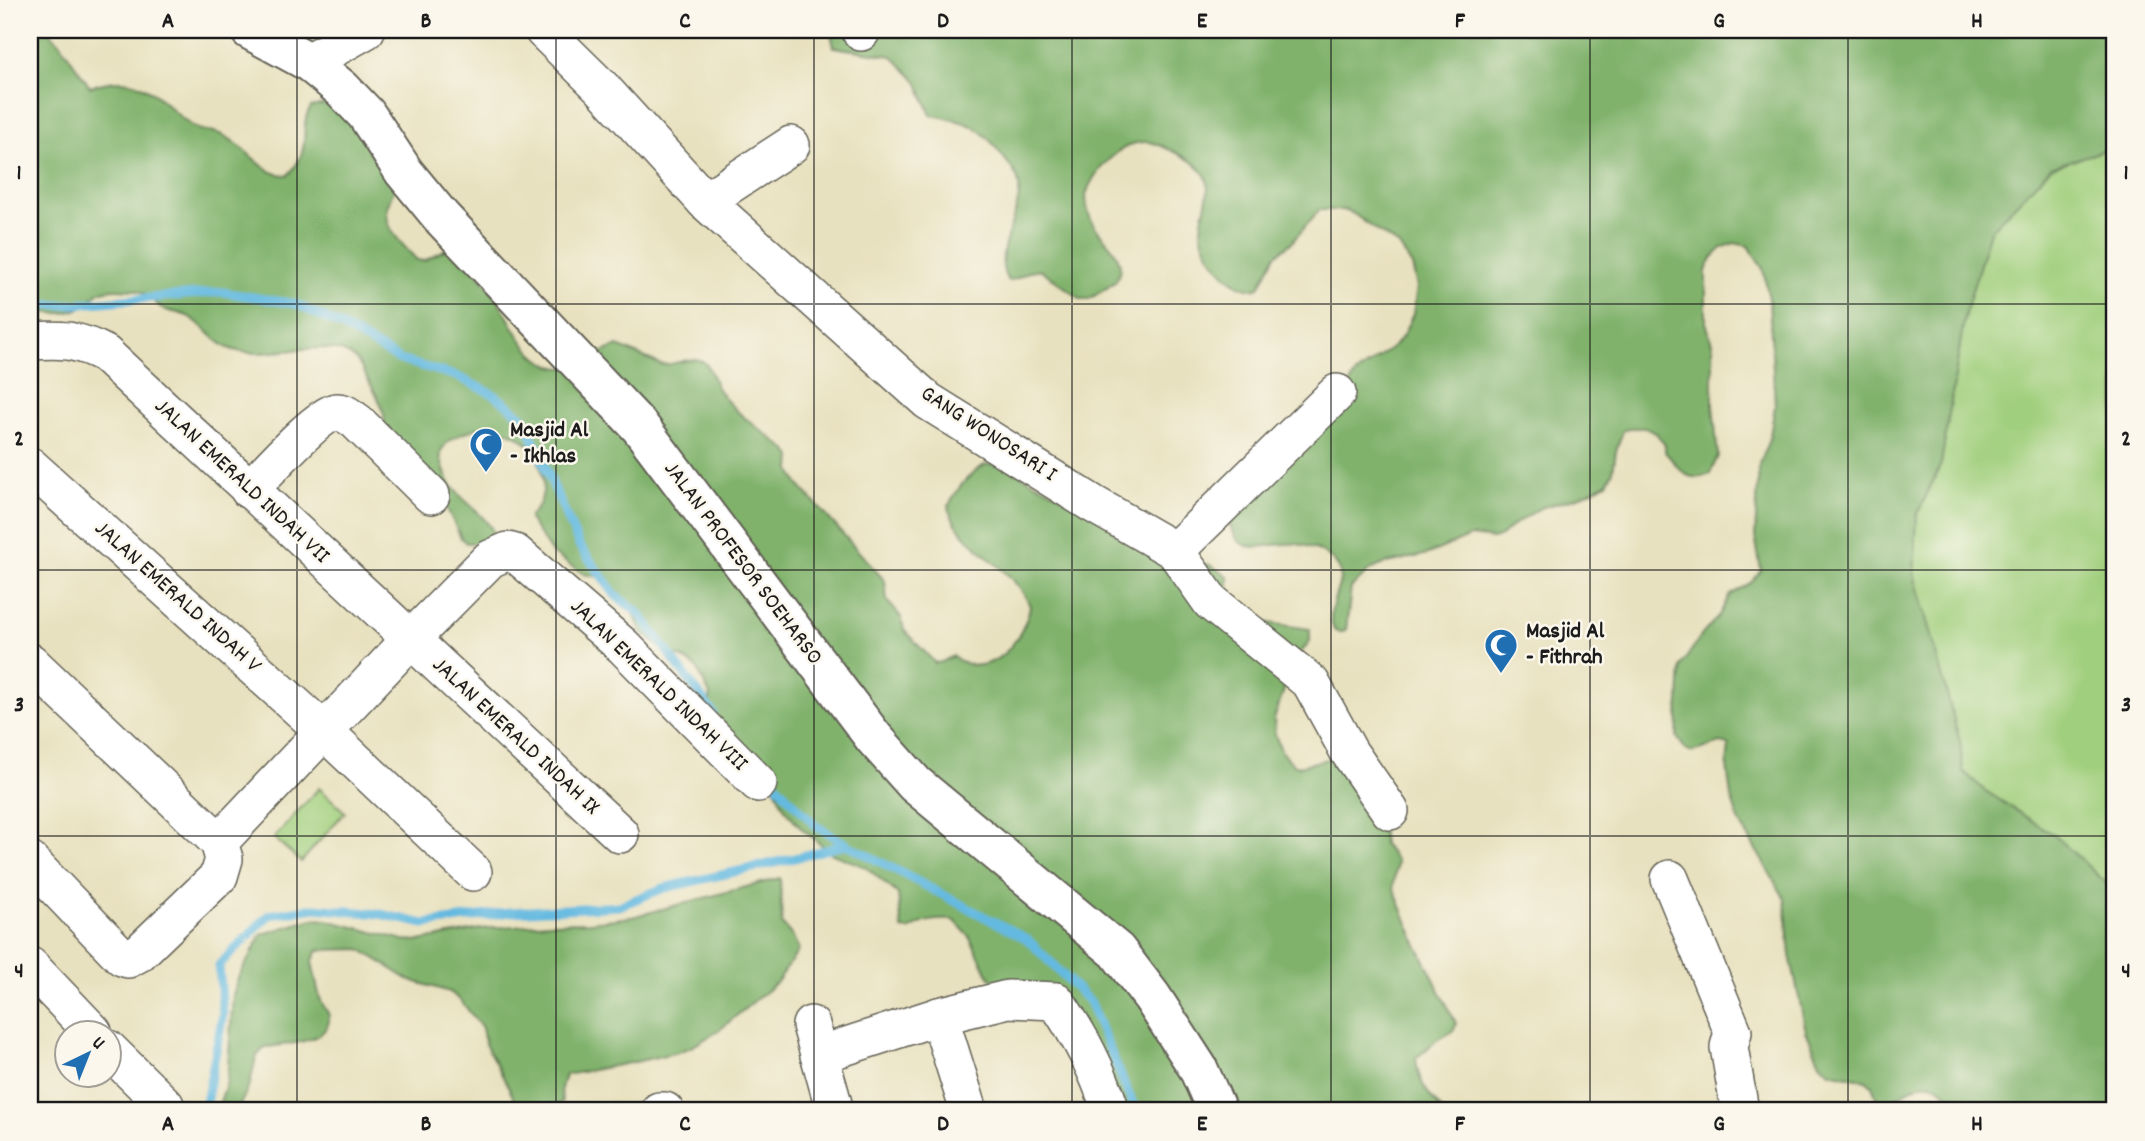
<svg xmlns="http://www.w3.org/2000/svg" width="2145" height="1141" viewBox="0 0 2145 1141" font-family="Dekko,sans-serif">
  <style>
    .green { fill: #a0cf7d; stroke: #5e764c; stroke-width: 2 }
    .forest { fill: #80b26c; stroke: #4e6744; stroke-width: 2 }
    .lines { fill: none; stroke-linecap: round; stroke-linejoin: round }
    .stream { stroke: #63b9e0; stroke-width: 9 }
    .minor-casing { stroke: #636155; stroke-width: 40 }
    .major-casing { stroke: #636155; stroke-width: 42 }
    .minor { stroke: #fff; stroke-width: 37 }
    .major { stroke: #fff; stroke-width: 38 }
    .grid { fill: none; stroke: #1c1c1c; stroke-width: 2; stroke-opacity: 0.55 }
    .labels { text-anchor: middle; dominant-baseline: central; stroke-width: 5; stroke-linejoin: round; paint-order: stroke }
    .poi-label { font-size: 23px; font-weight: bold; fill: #1c1c1c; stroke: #fbf7ec; text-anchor: start }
    .street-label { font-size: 23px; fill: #1c1c1c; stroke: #fbf7ec }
    .neatline { fill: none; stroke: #1c1c1c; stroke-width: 2.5 }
    .grid-label { font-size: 23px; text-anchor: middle; font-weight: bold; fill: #1c1c1c }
  </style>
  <rect width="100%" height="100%" fill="#fbf7ec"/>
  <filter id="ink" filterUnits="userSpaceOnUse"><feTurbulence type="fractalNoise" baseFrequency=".0143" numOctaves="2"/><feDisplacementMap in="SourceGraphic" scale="14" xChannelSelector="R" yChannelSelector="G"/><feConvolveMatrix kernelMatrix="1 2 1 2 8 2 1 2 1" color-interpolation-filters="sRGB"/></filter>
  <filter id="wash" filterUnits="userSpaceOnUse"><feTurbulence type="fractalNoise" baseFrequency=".00686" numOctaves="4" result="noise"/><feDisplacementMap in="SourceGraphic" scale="28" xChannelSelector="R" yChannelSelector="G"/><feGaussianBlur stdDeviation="1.57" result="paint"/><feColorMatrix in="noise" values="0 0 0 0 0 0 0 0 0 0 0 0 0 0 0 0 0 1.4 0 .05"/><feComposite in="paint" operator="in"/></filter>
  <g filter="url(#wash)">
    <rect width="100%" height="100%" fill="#e8e1bf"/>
    <g class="green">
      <path d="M2115,147v744l-61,-56 -70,-45 -21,-19 -3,-29 -46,-168 3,-59 24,-51 24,-150 25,-84 61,-63z"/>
      <path d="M319,788l26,24 -44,50 -27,-24z"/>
    </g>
    <g class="forest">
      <path d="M30,30h18l12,13 30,44c56,-20 65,14 104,40 8,5 17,3 26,7 6,2 13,7 18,11 16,12 29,31 50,30 27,-28 9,-48 23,-68l14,-3 14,2 56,83c-20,32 1,48 22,71l7,1 31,-17c16,22 36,43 49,66 12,22 29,57 59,58 4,0 46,-19 55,-22l42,18c13,3 31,-9 42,-3 9,5 11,20 16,28 14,23 48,44 69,61l5,6 -1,14 7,14 87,97 2,20 14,16 3,13 31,33 7,-1 11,-6c36,29 71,-16 77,-50 -17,-41 -67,-56 -82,-98 6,-16 22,-36 37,-43 5,-2 11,0 17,0l177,93 31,7 18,11v14l3,6 31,26 48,7v13l-15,17 -7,19 -14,41 1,15 7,19 11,11 6,2 33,-8 48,58 3,28 14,17 -4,26 23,56 40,80 -2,7 -18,11 -20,17c1,22 12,37 27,53h-335l-30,-72 -88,-61 -21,-42 -15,-16c-19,-1 -29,0 -45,10l-7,-1 -4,-35 -32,-27 -34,-13 -32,-27 -15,-18 -15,-30 -60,-69v-15l-13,-27 -16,-11 -11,-2 -29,-23 -9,-24 -25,-27 -7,-4 -16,-3 -32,-21 -23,-34v-3c24,-16 15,-60 -6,-76 -8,-7 -29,-14 -39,-13 -11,1 -21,6 -30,11 -8,4 -15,12 -13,21 8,40 35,43 52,72l-6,12h-21l-5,-5 -19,-40 -57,-73c0,-16 -9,-31 -17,-45 -4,-7 -8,-17 -14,-22 -29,-24 -89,6 -126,-10 -13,-6 -24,-22 -37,-30 -8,-5 -17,-5 -25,-8 -12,-5 -17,-18 -31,-20 -12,-1 -27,-3 -37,3 -6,5 -10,11 -16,14 -18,9 -34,7 -52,2z"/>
      <path d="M830,30h1285v117l-64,20 -61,64 -25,83 -24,150 -24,51 -3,59 46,168 3,29 21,19 70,45 61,56v220h-152c-46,-60 -55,-1 -86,-11l-5,-15 -6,-5 -36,-8 -10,-9 -14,-32 -16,-76 -5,-56 -46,-78 -8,-24 -4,-31 2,-21 -8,-2 -29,9 -7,-3 -8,-12 4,-71 19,-29 20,-23 9,-18 24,-15 8,-11 -6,-33 4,-70 11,-31 5,-30 -6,-107 -6,-30 -15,-23 -14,-3 -12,5 -10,10 -6,13v51l7,25v58l5,51 -8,18c-25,10 -29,-5 -45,-22v-7l-9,-12 -11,-5h-16l-6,3 -7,20 -3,20 -6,12 -29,14 -38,11 -28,18 -11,10 -8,3 -22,-3 -43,18 -44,10 -14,6 -19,18 -5,42 -6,3 -6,-3c-11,-23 14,-49 4,-63 -10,-16 -34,-25 -53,-23 -34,2 -46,13 -58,-28l107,-103 21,-38 39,-29 9,-10 10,-22 4,-27 -5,-21 -13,-20 -47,-33 -9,-3h-24l-27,32 -16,13 -17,32c-24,10 -58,-36 -58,-57 0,-17 14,-42 2,-58 -8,-10 -19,-16 -30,-21 -8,-3 -17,-9 -26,-9 -26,-1 -54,29 -61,53 0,9 2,19 6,27 9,17 39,36 24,58 -7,8 -19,14 -27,19h-8l-40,-29c-13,-2 -21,10 -33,11 -18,-29 14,-64 11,-96 -1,-11 -12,-23 -19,-32 -20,-29 -36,-32 -69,-38l-14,-34 -25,-25 -58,-9z"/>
      <path d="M780,878l2,46 11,13 6,13 -22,32 -60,50 -26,15 -13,5 -43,10 -70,13 -4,13 1,14 -11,9h-32l-10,-23 -24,-44 -3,-16 -21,-27 -11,-9 -41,-12 -49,-31 -42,1 -6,12c3,13 5,27 9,39 2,5 7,10 8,15 3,27 -46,29 -64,31l-9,10 -6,27 -13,27h-20l10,-30 6,-86 4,-15 25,-46 51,-15 14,1 77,20 15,1 61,-12 68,-6 42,-1 42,-5z"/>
    </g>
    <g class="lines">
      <g class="stream">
        <path d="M30,296l13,9h22l157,-13 74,12 49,24 55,32 56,16 39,19 29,23 55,127 37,51 23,17 74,100"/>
        <path d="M768,776l47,49 31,19 181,95 62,62 47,110"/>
        <path d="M201,1111l5,-8 17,-89 -4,-49 50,-50 46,-7 65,6 44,10 86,-12 109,-6 45,-18 127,-29 55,-15"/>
      </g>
    </g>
  </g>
  <g filter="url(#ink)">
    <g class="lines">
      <defs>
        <g id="minor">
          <path d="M543,30l59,58 103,113 223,200 165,103 82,47 36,51 100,81 38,69 41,59"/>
          <path d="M860,30l1,2"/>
          <path d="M309,62l57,-32"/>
          <path d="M705,201l86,-56"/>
          <path d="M30,341c31,-2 47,-2 75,13l515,480"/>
          <path d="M30,466l294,265 149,141"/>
          <path d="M249,490c16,-16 68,-75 87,-78 8,-1 13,5 20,9l75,74"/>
          <path d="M1175,551l162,-158"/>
          <path d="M30,662l189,180"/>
          <path d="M30,861l92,96 6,2 11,-6 80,-77 5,-17 -5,-17 191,-202 80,-81 18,-8 7,2 108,93 135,137"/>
          <path d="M1670,879l63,153 -4,15 11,64"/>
          <path d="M30,966l63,66"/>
          <path d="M939,1016l30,95"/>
          <path d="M811,1025l24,86"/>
          <path d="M108,1049l57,56 1,6"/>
          <path d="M819,1055l120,-39 69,-17 48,2c25,37 41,67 55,110"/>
          <path d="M659,1111h6"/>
        </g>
        <path id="major" d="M250,30l59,32 33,27 24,25 38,58 38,46 198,209 234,311 41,46 202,167 35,46 46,71 19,43"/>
      </defs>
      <use href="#minor" class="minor-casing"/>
      <use href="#major" class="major-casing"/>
      <use href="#minor" class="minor"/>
      <use href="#major" class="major"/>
    </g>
  </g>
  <path class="grid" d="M297,30v1081M556,30v1081M814,30v1081M1072,30v1081M1331,30v1081M1590,30v1081M1848,30v1081M30,304h2085M30,570h2085M30,836h2085"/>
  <defs>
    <symbol id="mosque-pin" viewBox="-11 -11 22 30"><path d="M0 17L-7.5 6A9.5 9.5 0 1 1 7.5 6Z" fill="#1f6fb2" stroke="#fbf7ec"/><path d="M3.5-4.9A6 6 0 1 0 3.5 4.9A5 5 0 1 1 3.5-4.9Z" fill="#fff"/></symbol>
  </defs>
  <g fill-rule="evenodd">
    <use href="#mosque-pin" x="467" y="425" width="38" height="52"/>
    <use href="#mosque-pin" x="1482" y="626" width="38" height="52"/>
  </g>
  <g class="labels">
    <g class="poi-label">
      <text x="510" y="431">Masjid Al<tspan x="510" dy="26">- Ikhlas</tspan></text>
      <text x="1526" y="632">Masjid Al<tspan x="1526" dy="26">- Fithrah</tspan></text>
    </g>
    <g class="street-label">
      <text transform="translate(988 435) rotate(33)">GANG WONOSARI I</text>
      <text transform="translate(241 482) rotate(43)">JALAN EMERALD INDAH VII</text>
      <text transform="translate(742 564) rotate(53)">JALAN PROFESOR SOEHARSO</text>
      <text transform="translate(177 598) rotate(42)">JALAN EMERALD INDAH V</text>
      <text transform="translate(658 686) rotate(44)">JALAN EMERALD INDAH VIII</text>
      <text transform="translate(515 737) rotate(43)">JALAN EMERALD INDAH IX</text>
    </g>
  </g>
  <rect width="2145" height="1141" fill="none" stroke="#fbf7ec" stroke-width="77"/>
  <g transform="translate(88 1054) rotate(43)"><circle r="33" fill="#fbf7ec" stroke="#a29f99" stroke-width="2"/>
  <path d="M0-5L12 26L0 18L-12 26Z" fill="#1f6fb2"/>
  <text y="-10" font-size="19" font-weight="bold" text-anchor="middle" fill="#1c1c1c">U</text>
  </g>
  <rect x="38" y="38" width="2068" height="1064" class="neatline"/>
  <g class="grid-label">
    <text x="168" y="27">A</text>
    <text x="426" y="27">B</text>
    <text x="685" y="27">C</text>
    <text x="943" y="27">D</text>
    <text x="1202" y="27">E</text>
    <text x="1460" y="27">F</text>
    <text x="1719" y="27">G</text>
    <text x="1977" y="27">H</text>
    <text x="19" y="179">1</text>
    <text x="2126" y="179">1</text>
    <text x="19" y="445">2</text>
    <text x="2126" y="445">2</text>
    <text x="19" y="711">3</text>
    <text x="2126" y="711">3</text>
    <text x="19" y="977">4</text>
    <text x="2126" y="977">4</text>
    <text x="168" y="1130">A</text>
    <text x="426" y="1130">B</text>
    <text x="685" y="1130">C</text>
    <text x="943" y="1130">D</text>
    <text x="1202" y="1130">E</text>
    <text x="1460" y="1130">F</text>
    <text x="1719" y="1130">G</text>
    <text x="1977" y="1130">H</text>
  </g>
</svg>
